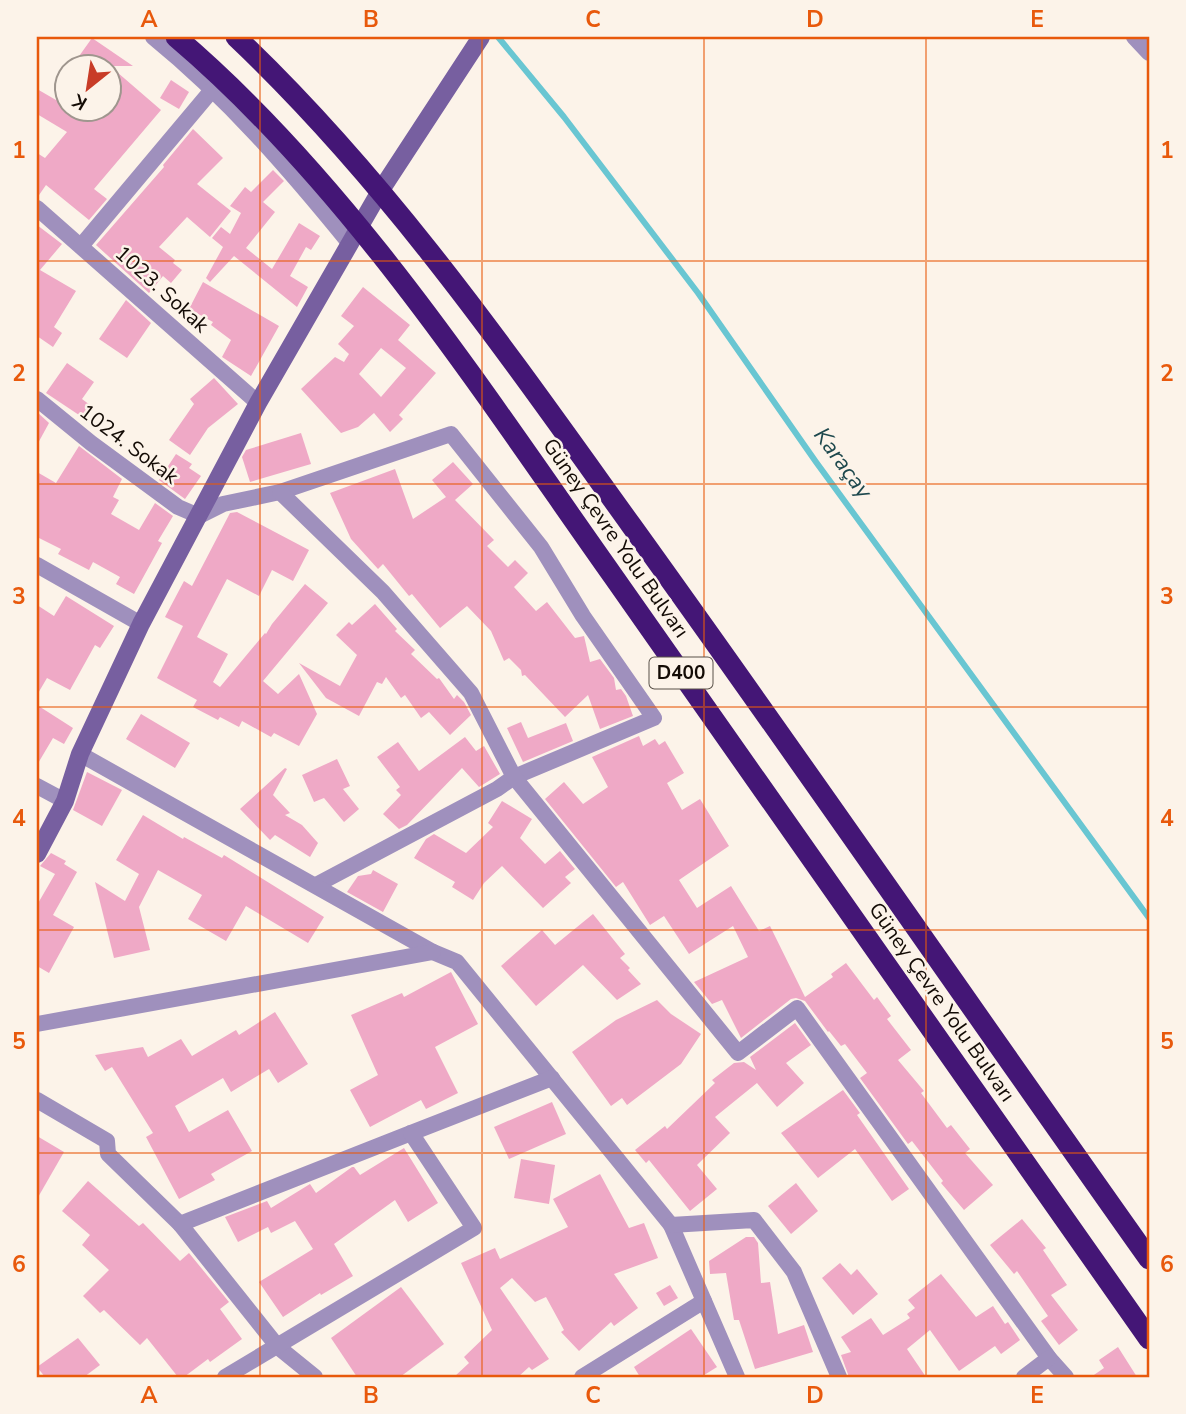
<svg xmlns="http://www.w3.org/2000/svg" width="1186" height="1414" viewBox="0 0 1186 1414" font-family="'Nunito Sans',sans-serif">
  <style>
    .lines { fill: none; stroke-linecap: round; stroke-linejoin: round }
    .stream { stroke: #69c6d2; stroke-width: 6 }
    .building { fill: #efa9c6; fill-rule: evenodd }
    .street { stroke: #9f90bd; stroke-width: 16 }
    .secondary { stroke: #775fa0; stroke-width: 18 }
    .highway { stroke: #441676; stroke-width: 21 }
    .grid { fill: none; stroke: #e8590c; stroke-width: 2; stroke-opacity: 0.55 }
    .labels { text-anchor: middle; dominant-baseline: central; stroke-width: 5; stroke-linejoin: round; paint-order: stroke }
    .shield { fill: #fcf3e9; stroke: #595149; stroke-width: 2 }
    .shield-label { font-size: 19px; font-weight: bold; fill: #130b05 }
    .street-label { font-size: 21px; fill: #130b05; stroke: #fcf3e9 }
    .water-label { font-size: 23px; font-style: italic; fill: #1d484d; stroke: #fcf3e9 }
    .neatline { fill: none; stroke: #e8590c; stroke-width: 2.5 }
    .grid-label { font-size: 23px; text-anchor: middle; font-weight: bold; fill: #e8590c }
  </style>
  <rect width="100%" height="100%" fill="#fcf3e9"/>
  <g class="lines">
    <path class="stream" d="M498,37l66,80 134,176 118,169 333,456"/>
  </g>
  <g class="building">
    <path d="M92,38l41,28h-23l51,44 -67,79 13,10 -18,21 -43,-35 -9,13v-45l8,5 22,-26 -30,-18v-25l19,11 10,-17v25h42v-42h-36z"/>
    <path d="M171,80l18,12 -10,17 -19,-11z"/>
    <path d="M193,129l30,29 -26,26 34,27 -21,26 -23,-20 -28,30 16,13 -2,3 9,7 -11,13 -8,-7 -14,17 -53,-48 68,-78 -1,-2z"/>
    <path d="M273,170l11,11 -21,21 12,10 -29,36 26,21 27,-46 21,13 -9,14 -5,-3 -16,29 18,11 -11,20 -63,-51 -24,26 -4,-4 17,-31 -11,-9 9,-11 9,7 11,-21 -11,-7 15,-19 6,5z"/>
    <path d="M37,225l25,19 -22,26 36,21 -22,36 8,6 -9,14 -16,-11z"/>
    <path d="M203,282l76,44 -28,50 -29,-19 9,-17 -20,-15 2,-3 -24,-13z"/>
    <path d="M363,287l47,38 -12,15 38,33 -37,42 4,4 -13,13 -16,-19 -16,14 -17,6 -40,-44 34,-32 9,5 5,-8 -11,-10 16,-18 -13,-10zM381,348l25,20 -25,29 -22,-23z"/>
    <path d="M126,300l25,23 -24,35 -28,-19z"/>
    <path d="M67,363l27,19 -12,17 8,6 -8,12 -36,-24z"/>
    <path d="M214,378l24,26 -30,24 -18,27 -21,-15 25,-36 -4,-5z"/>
    <path d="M37,412l12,11 -12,22z"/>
    <path d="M301,433l10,31 -61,18 -8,-25 4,-7z"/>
    <path d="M79,446l43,33 -9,18 6,3 -8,14 28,16 16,-27 18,13 -15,25 4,2 -28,51 -18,-10 4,-7 -27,-15 -4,8 -31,-16 3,-5 -24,-12v-65l19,11z"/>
    <path d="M176,454l16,10 -3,4 12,8 -16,23 -26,-19z"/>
    <path d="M453,462l20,22 -18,16 39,40 -7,6 21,21 7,-7 13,13 -14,14 22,24 11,-9 28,36 9,-2 6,26 10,-3 14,19 2,12 5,-1 5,7 7,20 -33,13 -12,-34 -23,22 -40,-42 -3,1 -1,-6 -12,-12 -5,3 -13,-30 -24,-25 -27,22 -28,-34 -3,2 -26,-32 -5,5 -27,-30 -21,-46 65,-24 18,50 33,-22 -14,-17z"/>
    <path d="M237,512l72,38 -16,31 -21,-11 -13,26 -32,-17 -30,58 31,17 -15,28 7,5 45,-54 1,1 6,-10 33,-40 23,19 -65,78 15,13 21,-20 18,40 -18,32 -25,-13 -3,4 -29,-16 -3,6 -19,-10 -2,3 -25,-13 4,-7 -40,-22 26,-52 -18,-9 19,-36 8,5 38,-73z"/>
    <path d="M66,596l48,30 -14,22 -5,-3 -25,45 -23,-12 -10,17v-90l17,11z"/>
    <path d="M375,604l22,25 -2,2 20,19 -4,4 26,25 2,-1 15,21 3,-4 7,7 7,13 -21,20 -21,-23 -8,6 -16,-23 -4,3 -15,-21 -4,7 -5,-2 -18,34 -33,-18 -27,-35 41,23 17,-31 -21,-20 13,-13 3,3z"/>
    <path d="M37,705l36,23 -9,16 -11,-6 -16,27z"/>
    <path d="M141,714l49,29 -15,25 -49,-29z"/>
    <path d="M521,722l7,16 38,-15 7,18 -50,21 -16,-34z"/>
    <path d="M639,736l4,10 12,-7 4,6 6,-4 19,32 -17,10 15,27 18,-11 29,47 -50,34 18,28 34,-22 28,45 11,-5 35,71 28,-20 -2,-3 15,-11 28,37 3,-3 14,19 -4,3 24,31 -13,10 26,31 -3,2 26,35 4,-3 19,24 -5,4 28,32 -29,25 -23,-27 2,-2 -31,-40 -4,3 -48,-66 7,-5 -22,-29 -4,2 -12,-15 -1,1 -23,-31 -9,-3 -5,1 -50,39 -19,-38 -10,4 -18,-22 54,-25 -15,-31 -44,28 -25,-38 -14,9 -27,-43 -7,5 -71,-88 19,-17 19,22 25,-17 -16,-30z"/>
    <path d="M465,737l11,14 8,-5 16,28 -21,13 -17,-19 -55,57 -8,4 -16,-15 18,-19 -5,-5 4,-3 -23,-30 21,-15 21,29z"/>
    <path d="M337,759l13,27 -7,3 16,20 -15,13 -20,-24 -10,4 -12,-27z"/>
    <path d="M285,768l2,1 -14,26 17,18 -5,2 17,10 16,18 -8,14 -35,-22 -5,5 -30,-31z"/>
    <path d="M87,772l35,18 -20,36 -29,-16z"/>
    <path d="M502,801l30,18 -12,19 25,26 15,-13 15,18 -10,8 6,6 -28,25 -41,-42 -18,17 -11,17 -21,-13 3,-5 -41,-24 12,-19 8,-5 32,19 27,-26 -5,-4z"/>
    <path d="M143,815l40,24 1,-2 38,21 2,-3 100,62 -16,26 -62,-37 -20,35 -38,-22 14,-24 -44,-25 -19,37 11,43 -36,8 -19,-76 30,19 14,-27 -23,-14z"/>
    <path d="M51,853l15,8 -2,3 13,8 -24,43 21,12 -25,46 -12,-7v-61l18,-31 -15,-8z"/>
    <path d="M373,870l25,14 -15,28 -36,-20 11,-16 13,-2z"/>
    <path d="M593,914l32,40 -5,4 10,10 -2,2 13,14 -24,16 -34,-35 -47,41 -35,-40 41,-36 13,15z"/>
    <path d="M451,972l27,52 -43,23 23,46 -32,16 -5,-9 -51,27 -20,-37 28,-15 -27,-60 51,-22 2,4z"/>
    <path d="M657,1000l14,14 30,20 -20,30 -54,41 -5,-7 -11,8 -39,-54 44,-32z"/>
    <path d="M275,1012l33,52 -30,19 -9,-14 -38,23 -8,-14 -48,28 14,26 39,-22 24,41 -41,23 4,6 -36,19 -33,-62 7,-4 -41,-66 -7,4 -10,-16 48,-8 5,10 33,-18 11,17 44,-26 3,5z"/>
    <path d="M795,1023l16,22 -25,18 18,20 -27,24 -20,-24 -42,34 15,16 -33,32 20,24 -27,22 -41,-51 -3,3 -11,-13 30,-24 2,3 48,-46 -3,-3 22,-17 10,-1 12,8 -6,-13z"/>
    <path d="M843,1090l17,23 -3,2 52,74 -17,12 -37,-52 -37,29 -37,-45z"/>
    <path d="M552,1102l14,32 -57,25 -15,-32z"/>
    <path d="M37,1136l27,16 -27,47z"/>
    <path d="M404,1148l34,55 -30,19 -13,-22 -61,44 19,32 -32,19 -1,-2 -37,24 -24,-35 54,-33 -18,-28 -24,12 -3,-6 -30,15 -13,-25 42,-16 4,7 39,-24 6,9 36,-26h2l6,8z"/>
    <path d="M521,1159l34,6 -6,39 -35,-6z"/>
    <path d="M600,1174l29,54 15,-5 14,35 -44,16 24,34 -24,18 -3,-4 -32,29 -18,-19 3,-2 -18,-33 -11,5 -23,-24 -12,10 49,71 -17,11 -3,-3 -11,10h-64l15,-14 -5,-6 28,-27 -31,-67 34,-15 5,11 68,-32 -15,-28z"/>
    <path d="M88,1181l51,45 4,-3 37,38 9,-8 40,49 -9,7 22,30 -32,23 -2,-3 -24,18h-6l-31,-39 -7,7 -36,-35 -4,3 -17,-17 26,-26 -27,-25 8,-10 -28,-24z"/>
    <path d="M796,1183l22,28 -27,23 -23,-28z"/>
    <path d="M1022,1219l24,29 -3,2 24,35 -16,10 27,35 -19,15 -18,-24 7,-5 -31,-45 -3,3 -24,-29z"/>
    <path d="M746,1237h8l4,6 3,40 9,-1 8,52 26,-9 9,27 -58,17 -16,-49h-5l-8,-47 -16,1 -1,-13z"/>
    <path d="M840,1263l11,12 6,-6 21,25 -25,21 -31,-37z"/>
    <path d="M941,1274l35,43 17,-11 12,18 3,-2 12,18 -19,14 -6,-8 -36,25 -29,-41 -23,19 19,28h-77l-8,-22 10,-3 -10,-15 30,-19 12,17 27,-17 -3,-4 8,-6 -7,-8z"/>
    <path d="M670,1285l8,13 -14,8 -8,-13z"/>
    <path d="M401,1287l43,57 -44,33h-43l-26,-39z"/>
    <path d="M691,1329l26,38 -16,10h-61l-6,-10z"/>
    <path d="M78,1338l22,27 -16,12h-39l-8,-10z"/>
    <path d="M1118,1347l19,30h-46l13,-9 -5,-8z"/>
  </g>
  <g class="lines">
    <g class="street">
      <path d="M153,37c75,61 136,132 197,207"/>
      <path d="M1134,37l15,16"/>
      <path d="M37,208l221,195"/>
      <path d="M81,246l131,-156"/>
      <path d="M37,399l54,44 87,64 21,9 24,-12 57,-12 171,-58 90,113 42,69 71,102 -140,59 -17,12 -181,96"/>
      <path d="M280,492l103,100 88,101 43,84 224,276 59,-45 252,350 17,19"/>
      <path d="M37,565l104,59"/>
      <path d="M80,754l353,198 24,10 214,263 66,152"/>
      <path d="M37,786l28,15"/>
      <path d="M37,1024l396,-72"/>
      <path d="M37,1100l70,41 1,13 72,70 98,123 37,30"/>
      <path d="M180,1224l231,-91"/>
      <path d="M671,1225l83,-5 40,52 45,105"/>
      <path d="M225,1377l249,-149 -63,-95 141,-55"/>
      <path d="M582,1377l122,-76"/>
      <path d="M1024,1377l25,-19"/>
    </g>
    <path class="secondary" d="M37,854l28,-53 15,-47 61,-130 117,-221 121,-210 102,-156"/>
    <g class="highway">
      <path d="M176,37c173,147 306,354 437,539 179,254 356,509 536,763"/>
      <path d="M236,37c153,145 272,317 395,488 175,243 345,490 518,734"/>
    </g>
  </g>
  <path class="grid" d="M260,37v1340M482,37v1340M704,37v1340M926,37v1340M37,261h1112M37,484h1112M37,707h1112M37,930h1112M37,1153h1112"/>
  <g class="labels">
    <rect class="shield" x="649.5" y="657.5" width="63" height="31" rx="5"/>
    <g class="shield-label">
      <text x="681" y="673">D400</text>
    </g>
    <g class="street-label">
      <text transform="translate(162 289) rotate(42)">1023. Sokak</text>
      <text transform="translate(129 444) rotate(37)">1024. Sokak</text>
      <text transform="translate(616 538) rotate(55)">Güney Çevre Yolu Bulvarı</text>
      <text transform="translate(942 1002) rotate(55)">Güney Çevre Yolu Bulvarı</text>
    </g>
    <g class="water-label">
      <text transform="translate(843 463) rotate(54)">Karaçay</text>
    </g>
  </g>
  <rect width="1186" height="1414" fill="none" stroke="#fcf3e9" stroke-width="77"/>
  <g transform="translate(88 88) rotate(210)"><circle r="33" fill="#fcf3e9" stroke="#9f968e" stroke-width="2"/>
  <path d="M0-5L12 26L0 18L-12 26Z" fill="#c83c27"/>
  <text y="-10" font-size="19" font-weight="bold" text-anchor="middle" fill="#130b05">K</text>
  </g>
  <rect x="38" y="38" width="1110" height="1338" class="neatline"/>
  <g class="grid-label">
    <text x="149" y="27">A</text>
    <text x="371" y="27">B</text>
    <text x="593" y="27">C</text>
    <text x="815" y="27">D</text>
    <text x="1037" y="27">E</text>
    <text x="19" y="158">1</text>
    <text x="1167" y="158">1</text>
    <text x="19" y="381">2</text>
    <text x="1167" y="381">2</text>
    <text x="19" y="604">3</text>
    <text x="1167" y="604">3</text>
    <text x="19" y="826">4</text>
    <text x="1167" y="826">4</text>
    <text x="19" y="1049">5</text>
    <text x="1167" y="1049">5</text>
    <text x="19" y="1272">6</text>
    <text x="1167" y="1272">6</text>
    <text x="149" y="1403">A</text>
    <text x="371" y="1403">B</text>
    <text x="593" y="1403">C</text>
    <text x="815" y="1403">D</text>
    <text x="1037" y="1403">E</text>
  </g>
</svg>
